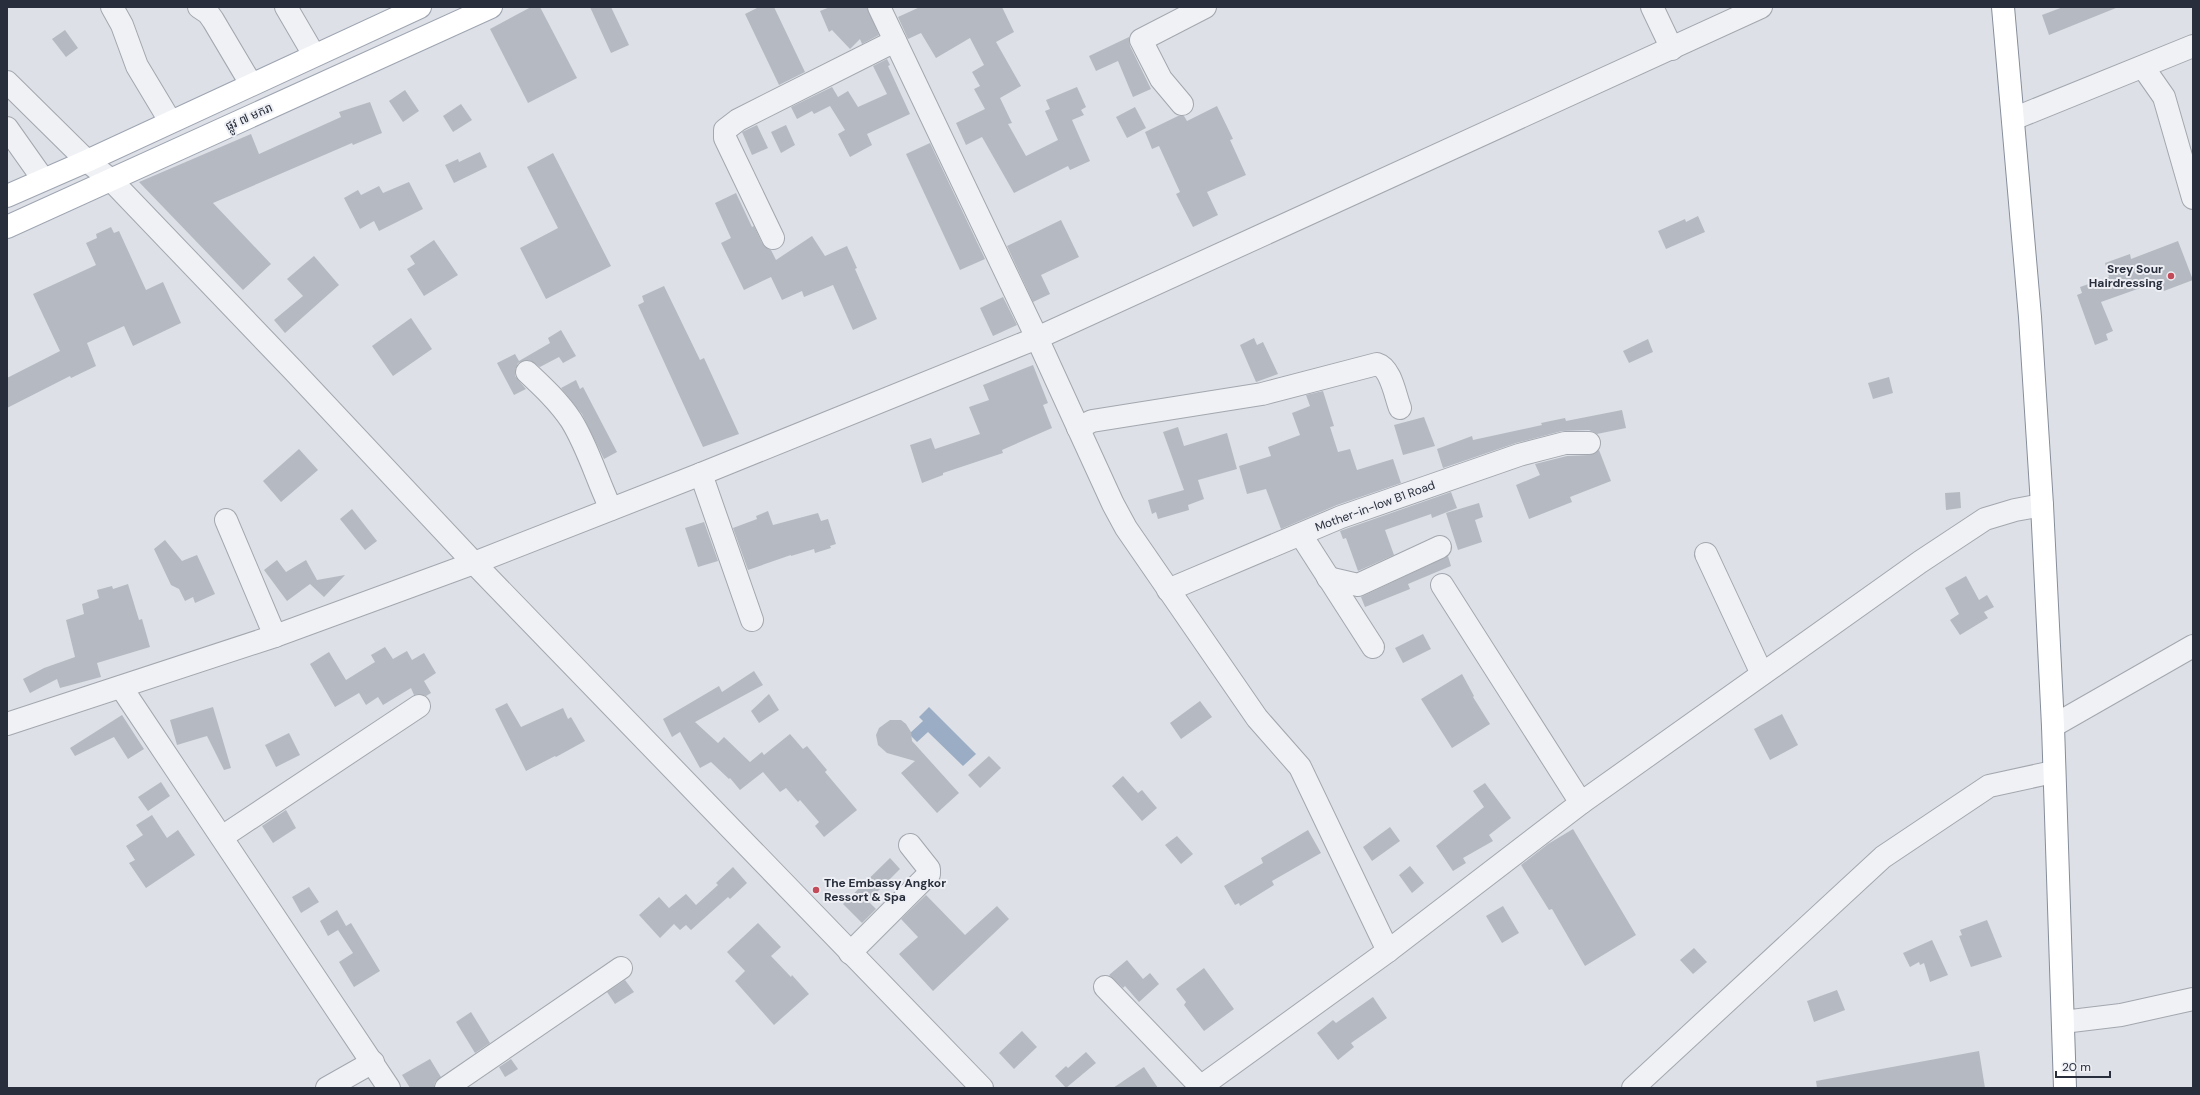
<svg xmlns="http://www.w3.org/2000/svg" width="2200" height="1095" viewBox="0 0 2200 1095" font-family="'DM Sans','Noto Sans Khmer',sans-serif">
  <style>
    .water { fill: #9badc4 }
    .building { fill: #b5bac2 }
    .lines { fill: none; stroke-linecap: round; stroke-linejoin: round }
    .minor-casing { stroke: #a3a7af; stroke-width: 24 }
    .major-casing { stroke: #9ea5b1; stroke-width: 24 }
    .highway-casing { stroke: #868e9b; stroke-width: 24 }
    .minor { stroke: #f0f1f5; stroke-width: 22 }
    .major { stroke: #fff; stroke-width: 22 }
    .highway { stroke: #fff; stroke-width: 22 }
    .poi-dot { fill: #c34a58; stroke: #edeff4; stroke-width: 1.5 }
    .labels { text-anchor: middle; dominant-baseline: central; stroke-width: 4; stroke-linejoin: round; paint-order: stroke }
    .street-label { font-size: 12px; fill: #282e3b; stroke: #edeff4 }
    .poi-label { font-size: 12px; font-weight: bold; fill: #282e3b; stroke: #edeff4; text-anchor: end }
  </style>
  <rect width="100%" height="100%" fill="#dde0e6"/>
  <path class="water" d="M929,707l47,47 -13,12 -35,-34 -11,10 -8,-8 14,-13 -4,-4z"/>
  <g class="building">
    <path d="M531,7h9l37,71 -49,25 -38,-74z"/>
    <path d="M590,7h21l18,38 -18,8z"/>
    <path d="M759,7h15l31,65 -26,13 -34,-71z"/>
    <path d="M830,7h37l12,28 -17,9 -2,-5 -10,10 -18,-19 -3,2 -9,-21z"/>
    <path d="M920,7h82l12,25 -18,10 25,44 -21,12 12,25 -4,1 18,32 32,-16 -13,-29 5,-2 -4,-9 31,-13 9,20 -5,3 3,5 -12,5 18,41 -20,9 -2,-4 -54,27 -32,-56 -16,8 -10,-22 29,-14 -11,-20 6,-3 -8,-14 12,-7 -14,-27 -34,20 -15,-25 -13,6 -10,-22z"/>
    <path d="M2063,7h53v1l-67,27 -7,-20z"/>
    <path d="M65,30l13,18 -12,9 -14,-18z"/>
    <path d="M1129,37l1,9 21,43 -18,8 -15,-36 -22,10 -7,-15z"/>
    <path d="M887,59l3,6 -2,1 22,48 -43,20 5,11 -22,12 -12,-23 7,-4 -15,-24 -16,8 -2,-3 -15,8 -6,-12 41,-20 6,10 10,-6 10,16 29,-13 -14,-28z"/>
    <path d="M405,90l14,21 -16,11 -14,-21z"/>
    <path d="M370,102l12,31 -29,12 -1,-2 -139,60 58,61 -28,26 -104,-108 112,-48 8,20 82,-37 -2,-5z"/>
    <path d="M461,104l11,16 -19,12 -10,-16z"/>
    <path d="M1217,106l16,33 -3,1 16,35 -39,17 11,23 -25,12 -17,-33 4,-2 -21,-46 -7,3 -7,-17 33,-16h6l3,5z"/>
    <path d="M1135,107l11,21 -19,10 -11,-21z"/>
    <path d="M757,125l11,23 -16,7 -10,-23z"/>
    <path d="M786,125l9,20 -14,8 -10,-21z"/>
    <path d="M930,143l55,116 -25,11 -54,-116z"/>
    <path d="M480,152l7,15 -33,16 -9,-18 13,-6 1,3z"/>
    <path d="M553,153l58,113 -65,33 -26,-51 38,-20 -31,-61z"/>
    <path d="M409,182l14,27 -44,22 -5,-10 -14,8 -16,-31 14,-8 3,5 18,-9 4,7z"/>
    <path d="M736,193l16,34 2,-1 8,17 9,7 5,10 36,-24 13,20 22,-10 10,22 -2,1 22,50 -24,11 -20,-45 -29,12 -2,-6 -20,9 -11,-23 -27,13 -23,-47 10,-5 -16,-35z"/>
    <path d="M1698,216l7,16 -39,17 -8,-18 27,-12 1,3z"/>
    <path d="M1061,220l18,37 -38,18 9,19 -17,8 -26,-56z"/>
    <path d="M111,227l3,6 5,-2 27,59 17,-8 18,41 -48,23 -9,-20 -37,17 9,23 -25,12 -1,-2 -63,32v-30l53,-27 -27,-57 63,-29 -10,-22 11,-5 -1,-4z"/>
    <path d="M434,240l24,35 -34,21 -17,-27 8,-5 -5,-8z"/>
    <path d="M2178,241l15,39 -29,11 -4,-10 -59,21 12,29 -7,3 2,6 -13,5 -18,-50 5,-2 -2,-6 29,-10 -4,-14 25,-9 1,5z"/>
    <path d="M314,256l25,29 -54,48 -11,-13 29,-24 -16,-17z"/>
    <path d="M664,286l36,74 4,-2 35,76 -36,13 -65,-142 6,-3 -2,-6z"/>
    <path d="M1003,297l14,28 -24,11 -13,-28z"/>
    <path d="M411,318l21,31 -39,27 -21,-30z"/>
    <path d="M561,330l15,26 -13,7 -4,-6 -19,10 -11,-7 -11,3 -3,7v6l11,13 -12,6 -17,-32 18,-9 4,7 31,-18 -2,-5z"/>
    <path d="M1254,338l3,7 6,-3 15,32 -22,8 -16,-37z"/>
    <path d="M1648,339l5,13 -24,11 -6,-12z"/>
    <path d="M1033,365l15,38 -5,2 9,23 -50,22 1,3 -60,20v2l-21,8 -12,-38 21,-7 4,11 45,-15 -11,-27 20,-7 -6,-15z"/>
    <path d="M1889,377l4,16 -20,6 -5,-16z"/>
    <path d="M576,380l4,9 3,-2 34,65 -13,7 -22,-45 -21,-26z"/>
    <path d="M1323,391l11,35 -4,1 8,25 12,-3 7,21 36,-11 8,24 -64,22 -56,24 -15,-40 -19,5 -8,-28 32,-10 -3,-9 32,-12 -8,-22 18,-7 -4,-11z"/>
    <path d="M1622,410l4,18 -29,6 -8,-4 -27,1 -46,12 -73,25 -6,-19 35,-13 1,4 69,-15 -1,-2 24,-5 1,3z"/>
    <path d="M1424,417l11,29 -32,9 -9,-30z"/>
    <path d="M1178,427l6,19 43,-13 10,36 -39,11 6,19 -16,6 1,5 -31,9 -2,-7 -4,2 -4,-14 36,-10 -21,-58z"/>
    <path d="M299,449l19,21 -37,32 -18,-21z"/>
    <path d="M1599,450l12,31 -41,16 2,5 -43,17 -13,-34 24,-10 -5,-11 32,-8 22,-1z"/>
    <path d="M1451,492l6,16 -25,10 -1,-4 -46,16 9,25 -36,16 -12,-33 -3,1 -3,-8z"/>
    <path d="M1960,492l1,16 -15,2 -1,-17z"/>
    <path d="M1479,503l4,14 -8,3 7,22 -24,8 -12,-37z"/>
    <path d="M352,509l25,32 -12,9 -25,-31z"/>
    <path d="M768,511l5,14 45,-12 3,8 7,-2 8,25 -6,2 1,2 -16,5 -1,-4 -23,7v-1l-43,15 -15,-42 24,-9 -1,-3z"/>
    <path d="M704,522l14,39 -20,6 -13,-39z"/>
    <path d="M165,540l17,21 15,-6 18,39 -20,9 -2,-6 -8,4 -6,-12 -8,-4 -17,-36z"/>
    <path d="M1448,556l3,10 -43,18 2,5 -45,18 -4,-10z"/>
    <path d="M277,560l9,12 20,-12 11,20 28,-5 -21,22 -14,-13 -23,17 -23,-31z"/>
    <path d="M1966,576l13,24 8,-5 7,12 -10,5 4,6 -28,17 -10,-15 9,-6 -14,-26z"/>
    <path d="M128,584l11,36 3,-1 8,28 -53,16 4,14 -41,11 -3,-9 -27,14 -7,-14 21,-11 31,-11 -9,-37 18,-6 -2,-10 17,-6 -2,-8 15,-4 1,3z"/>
    <path d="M1423,634l8,15 -28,14 -8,-15z"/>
    <path d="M385,647l8,12 14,-8 5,9 12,-7 12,20 -12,8 7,12 -5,3 -7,-2 -5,1 -3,-7 -28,17 -5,-8 -12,8 -7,-12 -24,14 -25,-43 19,-12 17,28 29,-18 -4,-7z"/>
    <path d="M754,671l9,14 -68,37 23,21 6,-6 26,25 12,-10 2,3 26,-21 13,15 4,-3 20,24 -2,2 32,38 -33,27 -9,-11 4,-4 -19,-22 -2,2 -12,-14 -6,4 -17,-20 -23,18 -10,-12 -1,1 -18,-17 -11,6 -20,-36 -8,5 -9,-18 56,-33 3,6z"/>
    <path d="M1462,674l12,22 -1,1 17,27 -38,24 -31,-49z"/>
    <path d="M769,694l10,16 -20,13 -8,-12z"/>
    <path d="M1200,701l12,16 -31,22 -11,-16z"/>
    <path d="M507,703l14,24 42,-19 5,11 3,-2 14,24 -29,16 -1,-1 -29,15 -31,-62z"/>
    <path d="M213,707l18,61 -7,2 -17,-34 -30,9 -7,-25z"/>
    <path d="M1782,714l16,31 -28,15 -16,-31z"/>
    <path d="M122,715l22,34 -16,10 -14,-22 -39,19 -5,-8z"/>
    <path d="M890,720h11l5,4 5,8 1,9 47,52 -22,20 -36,-40 14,-12 -28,-8 -9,-8 -2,-10 3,-7z"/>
    <path d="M289,733l11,22 -24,12 -11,-22z"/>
    <path d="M989,756l12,12 -21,20 -12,-13z"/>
    <path d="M1123,776l15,17 4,-3 15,18 -15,13 -30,-35z"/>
    <path d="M161,782l9,14 -22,15 -10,-14z"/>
    <path d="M1485,783l26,35 -22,17 4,6 -30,17 3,5 -13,8 -17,-25 48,-39 -11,-16z"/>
    <path d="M286,810l10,18 -23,15 -11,-17z"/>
    <path d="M152,815l15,23 11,-8 17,25 -49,33 -17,-25 6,-3 -9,-14 17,-11 -7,-10z"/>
    <path d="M1390,827l10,14 -28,20 -9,-14z"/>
    <path d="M1573,829l63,106 -51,31 -33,-57 -3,1 -28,-45 27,-21z"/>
    <path d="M1308,830l13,23 -49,28 2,4 -34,21 -1,-3 -4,2 -11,-19 39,-23 -2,-5z"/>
    <path d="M1177,836l16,18 -12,10 -16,-19z"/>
    <path d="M890,858l10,11 -32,32 8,8 -14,14 -19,-19z"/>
    <path d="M1410,866l14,17 -12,10 -13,-18z"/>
    <path d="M733,867l14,16 -17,16 -2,-2 -37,33 -5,-5 -6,5 -6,-6 -14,14 -21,-23 20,-18 10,11 17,-14 10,11 22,-20 -2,-2z"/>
    <path d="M309,887l10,15 -18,11 -9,-16z"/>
    <path d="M926,895l39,40 32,-29 12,13 -76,72 -34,-37 19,-17 -17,-18z"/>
    <path d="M1503,906l16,27 -17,10 -16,-27z"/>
    <path d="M337,910l9,16 5,-3 29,48 -26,16 -15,-25 14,-9 -15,-23 -10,6 -8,-15z"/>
    <path d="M1987,920l15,37 -31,10 -12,-31 3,-1 -2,-5z"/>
    <path d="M758,923l23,24 -10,9 20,21 1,-2 17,19 -35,31 -39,-44 10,-10 -18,-19z"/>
    <path d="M1932,940l16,35 -18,7 -6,-19 -4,2 -1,-3 -9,5 -7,-14z"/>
    <path d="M1694,948l13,14 -14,12 -13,-14z"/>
    <path d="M1127,960l16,19 7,-6 9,11 -20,18 -14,-16 -2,2 -14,-13z"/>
    <path d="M1204,968l30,41 -30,22 -20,-26 2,-3 -10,-13z"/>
    <path d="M625,980l9,12 -19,12 -8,-12z"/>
    <path d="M1837,990l8,20 -31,12 -7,-21z"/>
    <path d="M1373,997l14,21 -36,25 3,4 -16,13 -21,-27 16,-13 3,3z"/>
    <path d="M471,1012l19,31 -15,10 -19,-31z"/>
    <path d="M1022,1031l15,16 -23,22 -15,-16z"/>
    <path d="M1979,1051l6,37h-168l-1,-7z"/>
    <path d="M1086,1052l10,11 -30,25 -11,-12 11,-10 2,2z"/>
    <path d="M430,1059l11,18 -6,5 -1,6h-24l-8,-13z"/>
    <path d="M511,1059l7,10 -13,8 -6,-10z"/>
    <path d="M1144,1067l14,21h-45z"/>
  </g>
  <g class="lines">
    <defs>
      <g id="minor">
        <path d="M112,7l10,18 15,41 33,55"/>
        <path d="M199,7l9,6 5,7 38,64"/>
        <path d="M286,7l28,48"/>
        <path d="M879,7l158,331 76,166 13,24 131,190 43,49 88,184"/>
        <path d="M1652,7l20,42"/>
        <path d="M2143,67l21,30 29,101"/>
        <path d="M7,82l80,79 24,19 182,190 181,193 508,525"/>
        <path d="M1182,104l-21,-25 -20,-39 64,-33"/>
        <path d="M2013,119l180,-73"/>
        <path d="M7,128l36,51"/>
        <path d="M773,238l-48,-100v-8l13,-10 157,-79"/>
        <path d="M527,372c16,15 32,30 44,48 17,27 26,60 40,89"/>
        <path d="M1078,428l14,-7 170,-27 115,-30c14,4 18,31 23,44"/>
        <path d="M701,474l51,146"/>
        <path d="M226,520l49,116"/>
        <path d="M1301,535l72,112"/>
        <path d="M1706,554l56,120"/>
        <path d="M1328,578l30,7 82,-38"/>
        <path d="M1442,585l139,218"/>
        <path d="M1168,590l173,-73 178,-62 46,-12h24"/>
        <path d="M121,687l268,401"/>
        <path d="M7,724l268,-88 199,-73 227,-89 336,-136 724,-331"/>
        <path d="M2053,726l140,-80"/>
        <path d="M222,837l197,-131"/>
        <path d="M850,953l79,-79v-5l-19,-24"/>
        <path d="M1105,987l96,100"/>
        <path d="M2063,1022l58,-7 72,-16"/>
        <path d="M327,1088l46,-26"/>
        <path d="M446,1088l175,-120"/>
        <path d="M1199,1088l189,-137 193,-148 339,-241 65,-43 30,-9 27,-5"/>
        <path d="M1633,1088l250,-231 106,-71 64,-14"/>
      </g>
      <g id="major">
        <path d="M7,196l80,-35 333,-154"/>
        <path d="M7,227l484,-220"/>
      </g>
      <path id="highway" d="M2003,7l27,310 12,188 11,221 12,362"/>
    </defs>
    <use href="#minor" class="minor-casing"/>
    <use href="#major" class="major-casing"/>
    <use href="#highway" class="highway-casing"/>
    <use href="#minor" class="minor"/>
    <use href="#major" class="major"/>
    <use href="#highway" class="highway"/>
  </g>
  <g class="poi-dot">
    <circle cx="2171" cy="276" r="4"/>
    <circle cx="816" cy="890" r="4"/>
  </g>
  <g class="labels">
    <g class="street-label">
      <text transform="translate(249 117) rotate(-24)">ផ្លូវ ៧ មករា</text>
      <text transform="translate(1375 506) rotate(-20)">Mother-in-low B1 Road</text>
    </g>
    <g class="poi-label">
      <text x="2163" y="269">Srey Sour<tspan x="2163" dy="14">Hairdressing</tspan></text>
      <text x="824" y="883" text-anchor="start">The Embassy Angkor<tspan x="824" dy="14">Ressort &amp; Spa</tspan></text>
    </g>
  </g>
  <rect width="2200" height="1095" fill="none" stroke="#282e3b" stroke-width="16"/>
  <path d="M2056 1071v6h54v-6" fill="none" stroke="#282e3b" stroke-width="2"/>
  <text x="2062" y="1071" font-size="12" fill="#282e3b" stroke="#edeff4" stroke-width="3" paint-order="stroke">20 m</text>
</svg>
